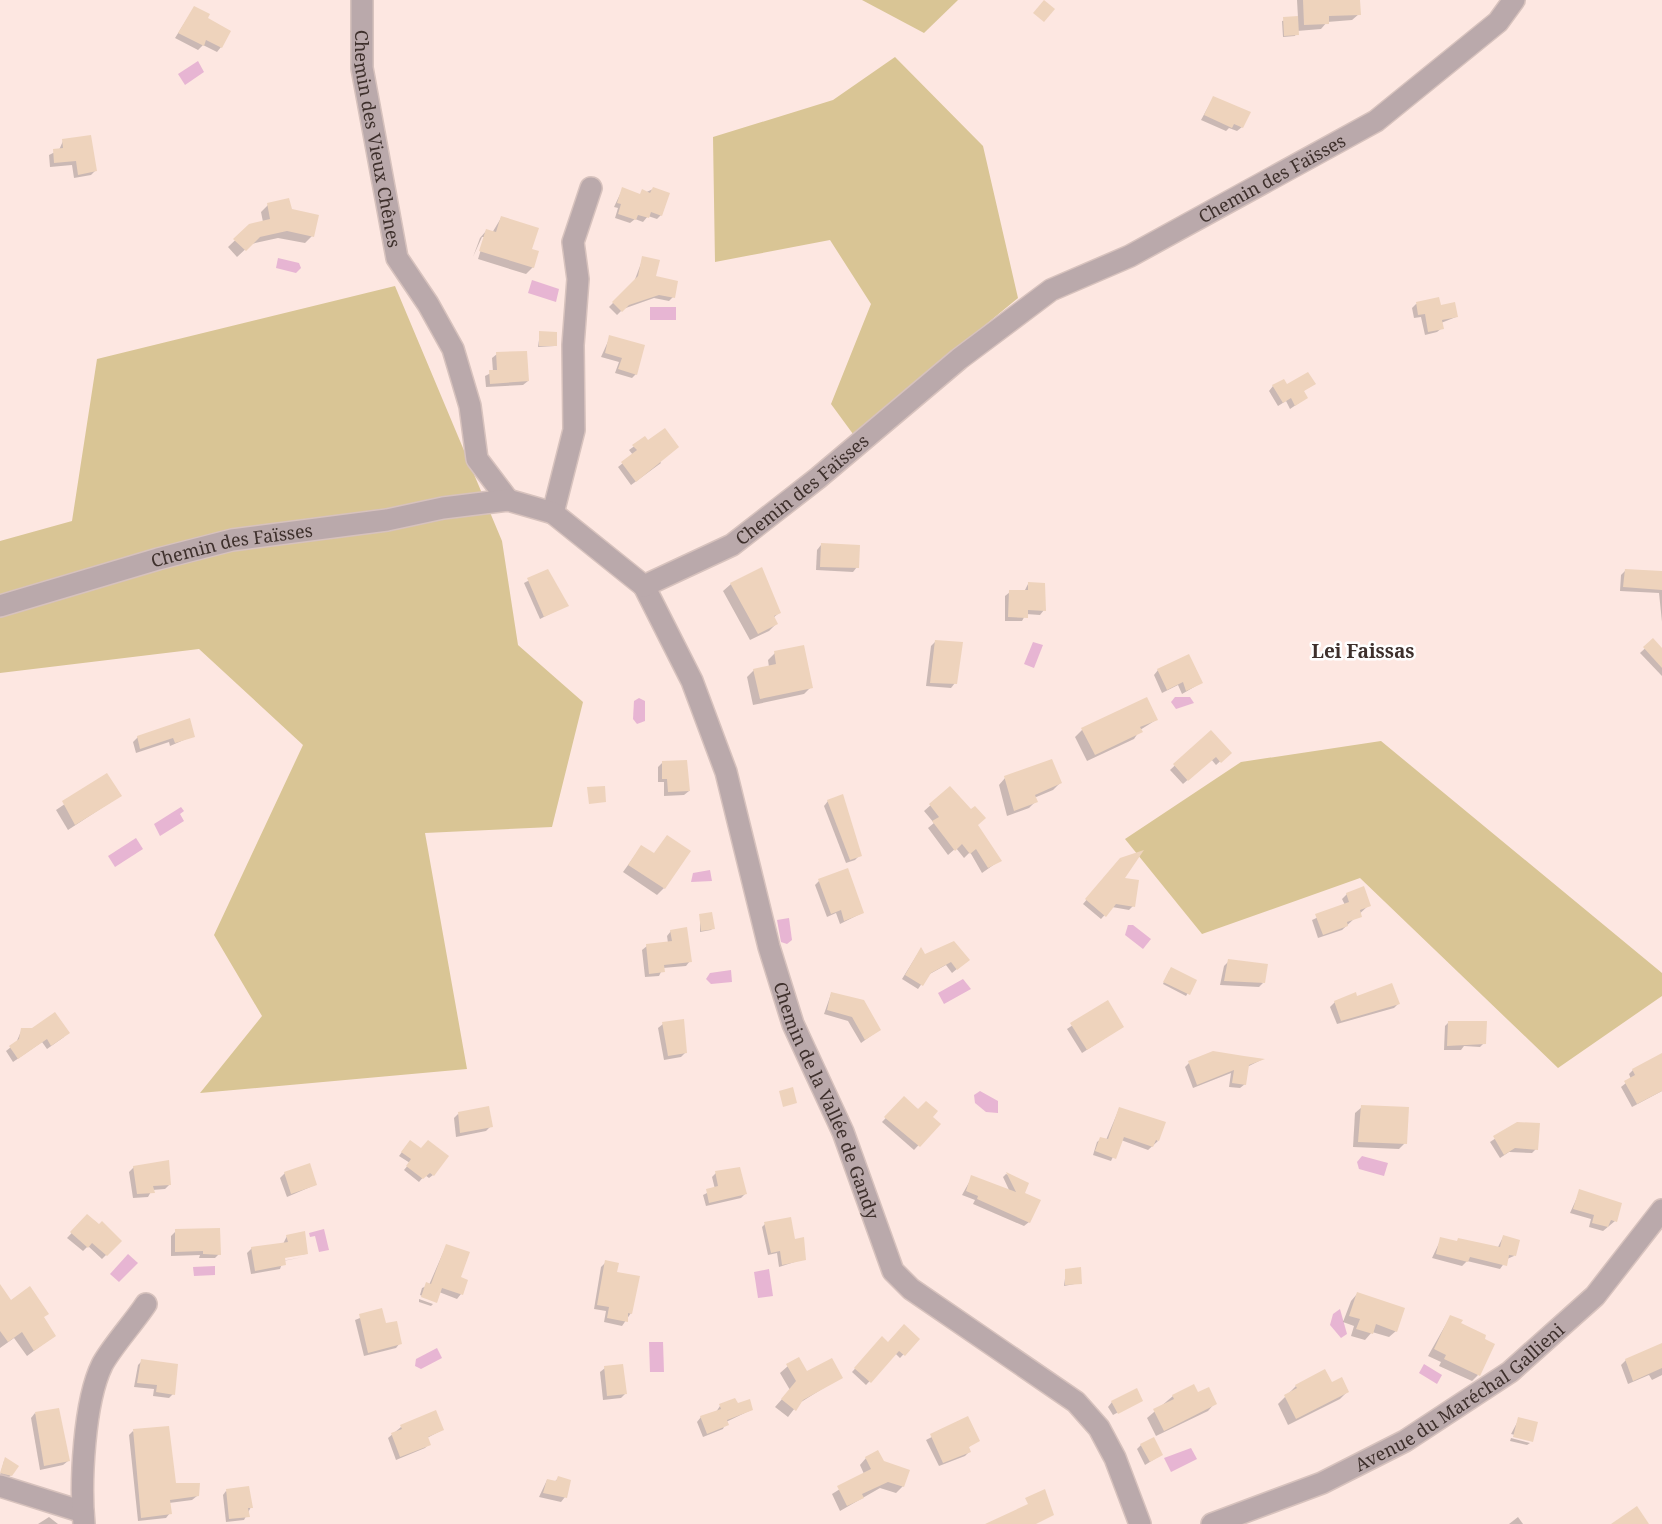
<svg xmlns="http://www.w3.org/2000/svg" width="1662" height="1524" viewBox="0 0 1662 1524" font-family="'Noto Serif',serif">
  <style>
    .green { fill: #d9c595 }
    .water { fill: #e7b5d3 }
    .shadow { fill: #0003 }
    .building { fill: #eed3bc }
    .lines { fill: none; stroke-linecap: round; stroke-linejoin: round }
    .minor-casing { stroke: #d7c2bd; stroke-width: 24 }
    .minor { stroke: #baa9ab; stroke-width: 21 }
    .labels { text-anchor: middle; dominant-baseline: central; stroke-width: 5; stroke-linejoin: round; paint-order: stroke }
    .street-label { font-size: 18px; fill: #3e302c; stroke: #fff }
    .neighbourhood-label { font-size: 19px; font-weight: bold; fill: #3e302c; stroke: #fff }
  </style>
  <rect width="100%" height="100%" fill="#fde7e1"/>
  <g class="green">
    <path d="M862,0h96l-34,33z"/>
    <path d="M895,57l88,89 35,152 -165,136 -22,-30 40,-100 -41,-64 -115,22 -2,-125 120,-37z"/>
    <path d="M395,286l107,255 16,104 65,57 -31,125 -127,6 42,236 -267,24 62,-77 -48,-81 89,-190 -104,-96 -199,24v-132l72,-20 25,-162z"/>
    <path d="M1381,741l281,232v23l-104,72 -198,-190 -158,56 -77,-95 116,-77z"/>
  </g>
  <g class="water">
    <path d="M198,61l6,11 -19,13 -7,-11z"/>
    <path d="M278,258l21,5 2,5 -5,5 -20,-5z"/>
    <path d="M532,280l27,9 -3,13 -28,-9z"/>
    <rect x="650" y="307" width="26" height="13"/>
    <path d="M1033,642l10,3 -9,23 -10,-4z"/>
    <path d="M1175,697h15l4,6 -18,6 -5,-7z"/>
    <path d="M639,698l6,3v20l-8,3 -4,-5 1,-18z"/>
    <path d="M181,807l3,4 -4,3 4,7 -24,15 -6,-12z"/>
    <path d="M136,838l7,11 -28,18 -7,-11z"/>
    <path d="M710,870l2,11 -21,1 2,-9z"/>
    <path d="M789,918l3,22 -5,4 -6,-2 -4,-22z"/>
    <path d="M1128,925h5l18,14 -8,10 -18,-14z"/>
    <path d="M731,970l1,12 -21,2 -5,-5 4,-6z"/>
    <path d="M963,979l8,10 -27,15 -6,-11z"/>
    <path d="M980,1091l18,10v12l-12,-1 -11,-9 -1,-8z"/>
    <path d="M1362,1156l26,7 -4,13 -25,-7 -2,-7z"/>
    <path d="M324,1229l5,21 -10,2 -4,-16 -5,1 -1,-4z"/>
    <path d="M128,1254l10,9 -19,19 -9,-8z"/>
    <path d="M215,1266v9l-21,1 -1,-9z"/>
    <path d="M769,1269l4,27 -15,2 -4,-26z"/>
    <path d="M1340,1309l7,25 -6,4 -11,-13 3,-11z"/>
    <path d="M649,1342h14l1,30h-14z"/>
    <path d="M437,1348l5,10 -21,11 -6,-3 1,-7z"/>
    <path d="M1424,1364l18,11 -5,9 -18,-11z"/>
    <path d="M1191,1448l6,11 -26,13 -7,-14z"/>
  </g>
  <g class="shadow">
    <path d="M1297,0h61l1,14 -7,6 -25,2 -6,7 -24,2 -2,5 -12,1 -1,-16 16,-3z"/>
    <path d="M194,8l11,11 16,28 -4,5 -14,-7 -5,5 -23,-12z"/>
    <path d="M1213,98l29,29 -5,4 -8,-3 -3,3 -25,-11z"/>
    <path d="M63,141l32,30 -4,4 -17,3 -2,-13 -22,2 -1,-12 10,-5z"/>
    <path d="M653,189l8,26 -4,4 -9,-3 -5,6 -8,-3 -5,4 -15,-5 3,-10 -4,-1 8,-17 16,6z"/>
    <path d="M268,205l22,6 22,25 -7,7 -27,-5 -27,6 -14,13 -9,-10 22,-21 13,-4 -2,-10z"/>
    <path d="M501,218l29,32 3,17 -7,7 -48,-15 7,-22h-3l-9,20 7,-19 6,-7 6,2z"/>
    <path d="M643,258l11,19 19,20 -4,4 -15,-3 -31,11 -6,6 -8,-8 25,-25z"/>
    <path d="M1416,304l23,3 17,10 -15,6 1,5 -5,4 -12,3 -4,-18 -7,1 -2,-10z"/>
    <path d="M540,333l15,13 -17,1z"/>
    <path d="M610,337l26,37 -4,4 -17,-5 4,-11 -18,-5z"/>
    <path d="M497,354l31,27 -5,4 -37,2 -1,-11 8,-4 -1,-14z"/>
    <path d="M1314,383l-12,9 4,6 -16,11 -4,-8 -8,5 -9,-15 4,-5z"/>
    <path d="M644,439l17,24 -30,22 -13,-18 15,-12 -4,-5z"/>
    <path d="M821,545l36,22 -4,5 -37,-2 1,-20z"/>
    <path d="M761,569l18,44 -6,5 3,6 -7,7 -19,9 -27,-49 8,-7z"/>
    <path d="M547,571l20,34 -27,14 -16,-36z"/>
    <path d="M1625,571l37,2v49l-3,-29 -39,-2 1,-16z"/>
    <path d="M1028,584l16,26 -4,5 -14,-1 -4,7h-17v-25l5,-4h14z"/>
    <path d="M1653,641l9,10v25l-22,-23z"/>
    <path d="M935,642l20,41 -4,5 -25,-2 5,-40z"/>
    <path d="M775,653l36,34 -7,7 -51,11 -6,-28 7,-7 15,-3 -1,-7z"/>
    <path d="M1158,670l43,13 -19,11 -4,-9 -16,8 -8,-18z"/>
    <path d="M1156,720l-16,10 -6,9 -47,22 -12,-24 7,-7z"/>
    <path d="M1211,732l18,21 -13,12 -5,-6 -28,25 -13,-14z"/>
    <path d="M193,736l-23,10 -1,-4 -33,11 -3,-11 5,-5z"/>
    <path d="M663,762l26,29 -5,4 -20,1v-14h-6v-15z"/>
    <path d="M106,776l14,20 -52,34 -12,-20z"/>
    <path d="M1005,778l55,5 -7,7 -19,8 2,3 -7,7 -22,8 -8,-31z"/>
    <path d="M950,788l49,73 -17,12 -12,-21 -6,6 -8,-10 -8,7 -20,-27 6,-5 -10,-12z"/>
    <path d="M828,801l32,54 -5,5 -9,3 -22,-57z"/>
    <path d="M641,847l23,41 -7,7 -34,-23z"/>
    <path d="M1117,864l16,42 -4,4 -17,-3 -11,12 -18,-15z"/>
    <path d="M819,881l43,32 -22,11 -4,-11 -9,4 -12,-32z"/>
    <path d="M1347,894l22,11 -27,25 -24,8 -6,-18 33,-15 -3,-6z"/>
    <path d="M700,916l13,12 -2,2 -11,2z"/>
    <path d="M671,931l19,30 -4,5 -23,2 -4,8 -14,1 -3,-27 5,-4 21,-3 -1,-7z"/>
    <path d="M920,950l4,7 40,6 -12,10 -6,-8 -18,10 -10,14 -16,-10z"/>
    <path d="M1229,961l34,22 -4,4 -39,-2 4,-19z"/>
    <path d="M1169,971l26,10 -9,15 -23,-12z"/>
    <path d="M831,994l48,36 -18,13 -13,-22 -24,-7z"/>
    <path d="M1356,999l42,5 -4,4 -57,16 -7,-17 5,-5z"/>
    <path d="M1107,1002l15,25 -40,26 -15,-24z"/>
    <path d="M1449,1022l35,21 -4,4 -16,-1 -3,4h-17l1,-24z"/>
    <path d="M663,1024l22,29 -4,4 -17,3 -6,-32z"/>
    <path d="M22,1029l42,8 -17,12 -5,-7 -29,20 -7,-11 10,-8z"/>
    <path d="M1662,1055v36l-30,16 -11,-20 10,-8 -2,-5 4,-4z"/>
    <path d="M1261,1060l-14,7 -2,17 -5,4 -11,-1 2,-14 -38,15 -8,-21 4,-4z"/>
    <path d="M904,1099l34,25 -24,26 -32,-28z"/>
    <path d="M1362,1107l43,36 -6,6 -46,-2 2,-34z"/>
    <path d="M1119,1109l39,32 -10,9 -27,-10 -10,21 -18,-6 4,-13 4,-3 5,1z"/>
    <path d="M458,1114l33,12 -5,5 -30,6 -2,-19z"/>
    <path d="M1517,1124l19,25 -4,4 -23,-1 -9,6 -10,-16z"/>
    <path d="M407,1145l26,30 -4,3 -4,-3 -6,7 -15,-12 6,-7 -11,-7z"/>
    <path d="M134,1167l36,17 -5,5 -13,1 -4,7 -15,1 -4,-26z"/>
    <path d="M285,1173l30,12 -28,12 -7,-19z"/>
    <path d="M716,1173l29,21 -4,4 -35,8 -3,-11 12,-6 -3,-12z"/>
    <path d="M1006,1174l21,9 -5,11 7,28 -5,4 -51,-22 2,-4 -13,-5 10,-18 38,15 -7,-15z"/>
    <path d="M1580,1191l35,30 -12,10 -14,-4 2,-8 -21,-6z"/>
    <path d="M88,1216l32,25 -18,18 -14,-13 -5,5 -16,-13z"/>
    <path d="M765,1224l29,17 10,18 -25,8 -2,-14 -9,2 -6,-28z"/>
    <path d="M176,1231l43,23 -4,4h-16l1,-3 -29,1v-20z"/>
    <path d="M287,1236l19,18 -30,4v4l27,-5 -20,4 -3,8 -29,5 -4,-21 5,-5 31,-4z"/>
    <path d="M1503,1237l11,19 -7,3 -7,10 -33,-8 -5,5 -30,-8 9,-19 56,10z"/>
    <path d="M446,1246l15,48 -4,5 -18,-7 -4,9 -15,-6 2,-7 7,-3z"/>
    <path d="M606,1262l9,12 16,39 -9,13 -18,-4 2,-11 -12,-2 7,-42z"/>
    <path d="M1066,1271l14,12 -16,3z"/>
    <path d="M1357,1294l39,37 -7,6 -17,-5 -7,8 -14,-4 3,-10 -11,-4 8,-21z"/>
    <path d="M419,1299l14,5 -2,2 -12,-4z"/>
    <path d="M0,1300l42,18 12,18 -27,20 -13,-18 -14,10z"/>
    <path d="M380,1310l5,15 15,18 -4,5 -32,8 -9,-36z"/>
    <path d="M1450,1317l28,58 -6,6 -33,-15 2,-4 -13,-6z"/>
    <path d="M882,1339l6,5 30,-5 -18,19 -5,-5 -29,32 -14,-13z"/>
    <path d="M1662,1351v24l-10,5 -3,-5 -21,9 -7,-19 5,-5z"/>
    <path d="M142,1361l31,33 -4,4 -16,-2 1,-7 -20,-2 4,-22z"/>
    <path d="M788,1366l18,7 35,4 -43,27 -10,13 -13,-10 15,-17 -10,-17z"/>
    <path d="M605,1368l20,26 -4,4 -18,2 -3,-28z"/>
    <path d="M1331,1384l16,8 -7,7 -52,26 -10,-21 18,-18z"/>
    <path d="M1197,1395l18,8 -7,8 -52,25 -9,-18 26,-22z"/>
    <path d="M1139,1401l-26,14 -5,-8 4,-5 29,-1z"/>
    <path d="M737,1405l14,5 -25,12 -3,7 -20,8 -6,-15 4,-5 15,-5 4,-6z"/>
    <path d="M35,1413l33,48 -5,4 -23,5 -9,-52z"/>
    <path d="M967,1419l10,22 -10,7 2,4 -4,4 -26,10 -13,-26z"/>
    <path d="M1519,1419l12,20 -20,-5z"/>
    <path d="M401,1427l41,3 -15,8 2,6 -4,4 -29,12 -8,-22z"/>
    <path d="M133,1431l41,53 23,12 -5,4 -23,3 1,10 -4,5 -28,3 -9,-86z"/>
    <path d="M1511,1438l19,5 -3,2 -17,-4z"/>
    <path d="M1141,1445l20,10 -16,10 -8,-16z"/>
    <path d="M866,1458l37,28 -7,7 -16,-5 -40,23 -8,-17 32,-20 -4,-9z"/>
    <path d="M4,1461l7,14 -2,2 -9,-2z"/>
    <path d="M559,1478l6,19 -4,5 -22,-5 8,-17 7,2z"/>
    <path d="M226,1491l25,16 -7,13 -18,2 -3,-27z"/>
    <path d="M49,1517l9,7h-20z"/>
    <path d="M1518,1517l5,7h-14z"/>
  </g>
  <g class="building">
    <path d="M1044,0l11,9 -11,13 -11,-9z"/>
    <path d="M1303,0h57l1,15 -32,1v8l-25,1z"/>
    <path d="M194,6l16,8 -2,4 23,13 -9,17 -16,-8 -2,6 -26,-13z"/>
    <path d="M1298,16l1,19 -15,1 -1,-19z"/>
    <path d="M1213,96l38,16 -8,16 -9,-4 -2,4 -28,-13z"/>
    <path d="M91,135l6,36 -19,4 -2,-14 -22,2 -1,-14 10,-1 -1,-9z"/>
    <path d="M622,187l18,7 2,-5 8,4 3,-6 17,6 -8,23 -11,-4 -2,6 -11,-3 -2,5 -18,-6 3,-10 -4,-1z"/>
    <path d="M289,198l3,11 27,6 -5,22 -27,-6 -27,6 -14,14 -13,-12 16,-15 21,-5 -3,-16z"/>
    <path d="M501,216l38,12 -7,21 7,2 -5,17 -55,-17 7,-22 10,3z"/>
    <path d="M642,256l18,4 -4,16 22,5 -3,17 -16,-3 -30,10 -7,7 -10,-10 26,-26z"/>
    <path d="M1439,297l2,8 14,-3 3,15 -16,3 2,9 -16,3 -3,-18 -7,1 -2,-13z"/>
    <path d="M539,331l18,1v14h-18z"/>
    <path d="M609,335l36,10 -8,30 -19,-6 4,-11 -17,-5z"/>
    <path d="M527,351l2,30 -39,3 -1,-14h8l-1,-18z"/>
    <path d="M1308,372l8,12 -12,7 4,7 -13,8 -4,-8 -8,5 -11,-18 12,-6 3,5z"/>
    <path d="M665,428l14,19 -43,35 -15,-20 16,-12 -5,-5 13,-9 3,4z"/>
    <path d="M821,543l39,2 -1,23 -39,-1z"/>
    <path d="M762,567l19,46 -7,3 4,8 -20,10 -28,-51z"/>
    <path d="M548,569l21,37 -25,11 -17,-39z"/>
    <path d="M1625,569l37,2v19l-39,-3z"/>
    <path d="M1028,582l17,1 1,28 -18,-1v8l-20,-1 1,-27h19z"/>
    <path d="M1653,638l9,10v20l-19,-21z"/>
    <path d="M935,640l28,2 -6,42 -27,-1z"/>
    <path d="M804,645l9,43 -53,11 -7,-30 23,-5 -2,-13z"/>
    <path d="M1189,654l14,29 -17,8 -3,-9 -16,8 -10,-21z"/>
    <path d="M1147,697l11,23 -18,7 3,5 -48,23 -14,-27z"/>
    <path d="M190,718l5,19 -20,6 -2,-5 -33,11 -3,-13z"/>
    <path d="M1211,730l21,23 -11,10 -5,-6 -28,24 -15,-17z"/>
    <path d="M1052,759l10,24 -27,12 3,7 -24,9 -10,-35z"/>
    <path d="M687,760l3,31 -22,1 -1,-13h-5v-18z"/>
    <path d="M107,773l15,23 -47,29 -13,-24z"/>
    <path d="M605,786l1,16 -17,2 -2,-17z"/>
    <path d="M950,786l21,23 4,-3 11,12 -8,7 24,36 -14,7 -12,-19 -6,5 -8,-10 -7,7 -23,-30 7,-4 -10,-13z"/>
    <path d="M843,794l19,62 -12,4 -23,-60z"/>
    <path d="M667,835l24,16 -26,38 -37,-24 13,-20 13,8z"/>
    <path d="M1144,850l-19,28 14,2 -4,27 -19,-3 -10,13 -21,-18 35,-41z"/>
    <path d="M848,868l16,45 -20,8 -3,-11 -10,4 -13,-35z"/>
    <path d="M1364,886l7,20 -11,4 2,7 -15,5 1,4 -25,9 -8,-21 34,-12 -3,-9z"/>
    <path d="M712,912l3,17 -14,2 -2,-17z"/>
    <path d="M687,927l5,35 -28,3 1,7 -16,2 -3,-30 26,-3 -2,-11z"/>
    <path d="M954,941l16,19 -13,10 -6,-8 -20,11 -8,13 -18,-11 16,-28 4,7z"/>
    <path d="M1228,959l40,5 -3,19 -41,-2z"/>
    <path d="M1171,967l26,13 -7,15 -27,-13z"/>
    <path d="M1392,983l8,21 -59,17 -7,-20 22,-9 1,4z"/>
    <path d="M831,992l33,8 17,30 -16,10 -13,-23 -25,-7z"/>
    <path d="M1108,1000l16,27 -37,23 -17,-27z"/>
    <path d="M55,1012l15,21 -19,13 -4,-7 -29,20 -9,-13 10,-7 2,-11h11z"/>
    <path d="M684,1019l3,34 -19,3 -6,-34z"/>
    <path d="M1448,1021h39l-1,23 -39,2z"/>
    <path d="M1213,1051l31,5 21,3 -16,6 -3,20 -14,-2 2,-13 -37,15 -9,-24z"/>
    <path d="M1662,1053v38l-25,13 -13,-23 11,-6 -3,-6z"/>
    <path d="M793,1087l4,16 -14,4 -4,-16z"/>
    <path d="M904,1096l14,13 8,-8 12,10 -5,6 8,7 -21,23 -36,-30z"/>
    <path d="M1361,1105l48,2 -2,37 -49,-2z"/>
    <path d="M489,1106l4,21 -33,6 -2,-21z"/>
    <path d="M1119,1107l47,15 -7,19 -3,-1 -3,7 -29,-10 -8,22 -21,-8 5,-14 8,2z"/>
    <path d="M1517,1122l23,1 -2,27 -23,-2 -11,7 -11,-19z"/>
    <path d="M410,1140l11,8 7,-8 21,16 -15,20 -4,-3 -7,6 -17,-13 5,-7 -10,-7z"/>
    <path d="M169,1160l2,25 -18,1 2,7 -18,1 -4,-28z"/>
    <path d="M310,1163l7,22 -26,9 -7,-22z"/>
    <path d="M740,1167l7,27 -38,9 -3,-14 12,-3 -3,-15z"/>
    <path d="M1006,1172l23,11 -4,10 16,7 -11,23 -53,-24 1,-3 -12,-5 5,-16 45,17z"/>
    <path d="M1579,1189l43,14 -5,19 -6,-2 -3,7 -16,-4 2,-8 -21,-6z"/>
    <path d="M87,1214l12,10 3,-3 20,20 -15,15 -15,-13 -4,5 -18,-16z"/>
    <path d="M791,1217l4,22 9,-2 2,23 -24,5 -2,-14 -9,2 -7,-31z"/>
    <path d="M220,1228l1,27 -18,-1v-3l-28,1v-23z"/>
    <path d="M305,1231l3,23 -23,4 1,7 -31,6 -4,-24 37,-5 -2,-7z"/>
    <path d="M1503,1235l17,5 -4,16 -7,-1 -2,11 -37,-9 -2,5 -32,-8 4,-17 17,4 1,-3 42,9z"/>
    <path d="M446,1244l24,8 -9,25 7,3 -5,15 -21,-7 -5,15 -16,-6 5,-15 5,2z"/>
    <path d="M605,1260l14,3 -2,9 23,4 -8,38 -4,-1v9l-21,-4 2,-11 -12,-2z"/>
    <path d="M1081,1267l1,17 -17,1v-16z"/>
    <path d="M0,1284l11,16 19,-14 19,28 -5,3 12,19 -22,15 -12,-19 -14,10 -8,-11z"/>
    <path d="M1357,1292l48,16 -8,24 -21,-8 -3,10 -17,-5 4,-10 -11,-3z"/>
    <path d="M382,1308l4,15 11,-2 5,23 -34,9 -9,-39z"/>
    <path d="M1450,1315l13,5 -2,3 25,12 -1,4 10,5 -15,32 -36,-17 2,-4 -12,-6z"/>
    <path d="M904,1324l16,15 -15,17 -6,-5 -28,32 -17,-15 28,-32 6,6z"/>
    <path d="M1662,1343v25l-29,13 -8,-22z"/>
    <path d="M799,1357l8,14 25,-13 11,20 -40,22 -7,11 -15,-12 15,-18 -10,-17z"/>
    <path d="M141,1359l37,5 -3,31 -19,-3 1,-7 -20,-2z"/>
    <path d="M623,1364l4,30 -20,2 -3,-30z"/>
    <path d="M1325,1369l7,13 10,-5 7,15 -53,27 -12,-24 13,-7 -2,-3z"/>
    <path d="M1194,1384l4,8 11,-5 8,17 -53,27 -11,-22 21,-10 -2,-4z"/>
    <path d="M1137,1388l6,13 -25,13 -7,-13z"/>
    <path d="M735,1398l3,5 12,-4 3,11 -26,10 2,5 -22,9 -7,-18 21,-7 -2,-5z"/>
    <path d="M59,1408l11,53 -26,5 -9,-54z"/>
    <path d="M436,1410l8,20 -16,7 3,8 -31,12 -9,-24 11,-4 -2,-4z"/>
    <path d="M968,1416l12,25 -11,6 2,5 -28,11 -13,-29z"/>
    <path d="M1518,1417l20,5 -5,20 -20,-5z"/>
    <path d="M169,1426l7,57h24l-1,13 -29,4 2,14 -31,4 -8,-89z"/>
    <path d="M1154,1437l9,18 -13,7 -10,-18z"/>
    <path d="M878,1450l6,11 26,9 -6,17 -16,-5 -26,12 2,4 -17,8 -10,-20 34,-17 -6,-12z"/>
    <path d="M5,1457l14,9 -7,10 -12,-3z"/>
    <path d="M558,1476l13,4 -4,18 -24,-5 4,-14 9,2z"/>
    <path d="M249,1486l4,22h-5l2,9 -21,2 -3,-30z"/>
    <path d="M1045,1489l9,26 -18,9h-51l43,-20 -3,-6z"/>
    <path d="M1637,1506l12,18h-38z"/>
  </g>
  <g class="lines">
    <defs>
      <g id="minor">
        <path id="s1" d="M362,0v68l35,190 31,46 25,45 17,57 7,53 31,41"/>
        <path d="M553,513l21,-83 -1,-85 5,-66 -5,-37 18,-54"/>
        <path id="s2" d="M644,586l48,95 34,91 43,175 24,77 50,108 50,139 18,18 165,113 23,26 16,30 25,66"/>
        <path id="s3" d="M0,606l158,-47 74,-19 155,-20 56,-12 65,-8 45,13 91,73 88,-41 86,-67 141,-119 92,-69 79,-34 246,-135 122,-99 16,-22"/>
        <path d="M0,1486l83,26"/>
        <path d="M84,1524c-4,-41 0,-122 18,-159 8,-16 33,-44 44,-61"/>
        <path id="s4" d="M1212,1524l110,-41 83,-42 105,-69 85,-76 67,-86"/>
      </g>
    </defs>
    <use href="#minor" class="minor-casing"/>
    <use href="#minor" class="minor"/>
  </g>
  <g class="labels">
    <g class="street-label">
      <text stroke="none"><textPath href="#s1" startOffset="140">Chemin des Vieux Chênes</textPath></text>
      <text stroke="none"><textPath href="#s3" startOffset="1437">Chemin des Faïsses</textPath></text>
      <text stroke="none"><textPath href="#s3" startOffset="870">Chemin des Faïsses</textPath></text>
      <text stroke="none"><textPath href="#s3" startOffset="240">Chemin des Faïsses</textPath></text>
      <text stroke="none"><textPath href="#s2" startOffset="548">Chemin de la Vallée de Gandy</textPath></text>
      <text stroke="none"><textPath href="#s4" startOffset="280">Avenue du Maréchal Gallieni</textPath></text>
    </g>
    <g class="neighbourhood-label">
      <text x="1363" y="651">Lei Faissas</text>
    </g>
  </g>
</svg>
